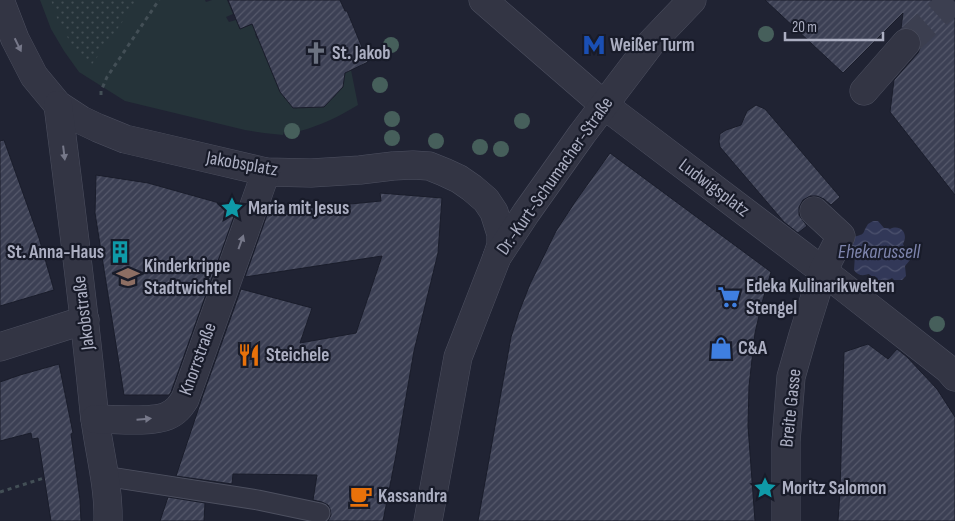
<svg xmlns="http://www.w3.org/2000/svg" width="955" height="521" viewBox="0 0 955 521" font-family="'Sofia Sans Condensed',sans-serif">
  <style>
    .grass { fill: #253339 }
    .garden { fill: url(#garden-dots) }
    .water { fill: url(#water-waves) }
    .building { fill: url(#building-hatch); stroke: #1a1d2b }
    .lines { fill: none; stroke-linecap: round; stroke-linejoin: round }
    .street-tunnel { stroke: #3c3f50; stroke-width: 28; stroke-dasharray: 28 14; stroke-linecap: butt }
    .lane-casing { stroke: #4d5060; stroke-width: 21 }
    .street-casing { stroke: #4d5060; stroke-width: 29 }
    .path { stroke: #434f56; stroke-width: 3; stroke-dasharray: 4 4; stroke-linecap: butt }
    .lane { stroke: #333544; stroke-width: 19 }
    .street { stroke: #333544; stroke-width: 28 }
    .tree { fill: #465f5b }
    .oneway { fill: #767889 }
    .labels { text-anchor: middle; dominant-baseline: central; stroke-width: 4.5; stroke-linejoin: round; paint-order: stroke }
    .poi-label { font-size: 19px; font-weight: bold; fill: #acafc2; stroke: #181b29; text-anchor: start }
    .street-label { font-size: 19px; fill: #acafc2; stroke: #181b29 }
    .water-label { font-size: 20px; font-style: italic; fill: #7e85ad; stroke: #181b29 }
  </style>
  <defs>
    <pattern id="garden-dots" width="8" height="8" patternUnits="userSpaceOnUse" patternTransform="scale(1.25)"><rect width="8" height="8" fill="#253339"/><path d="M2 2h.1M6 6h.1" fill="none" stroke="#424e54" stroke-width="1.8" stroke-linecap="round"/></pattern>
    <pattern id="water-waves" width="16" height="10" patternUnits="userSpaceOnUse" patternTransform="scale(1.25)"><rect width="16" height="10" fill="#323858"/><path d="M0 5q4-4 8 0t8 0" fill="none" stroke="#4d526e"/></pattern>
    <pattern id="building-hatch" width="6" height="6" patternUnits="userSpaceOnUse" patternTransform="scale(1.25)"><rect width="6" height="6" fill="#3c4054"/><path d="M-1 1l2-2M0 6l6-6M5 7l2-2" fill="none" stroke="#56596b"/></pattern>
  </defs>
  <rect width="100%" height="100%" fill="#202333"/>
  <path class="grass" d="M40,0h165l1,2 6,-2h15l6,14 -7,3 3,5 7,-2 4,9 19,-7 3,9 -7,3 2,5 7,-3v19l24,35 -5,5c6,8 19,12 29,12l15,-14 6,5 3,-3 -5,-6 14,-17 6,-2 7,35c-20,12 -36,20 -58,26 -6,-8 -15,-6 -17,4l-19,-2 -19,-3 -120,-29 -46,-29 -15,-21 -13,-22z"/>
  <path class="garden" d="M51,0h87l-48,67 -14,-14 -19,-35z"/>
  <path class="water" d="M873,221h5l6,7h4l2,1c10,-5 19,4 13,15l1,2v3l4,3 2,8 -5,6 1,10 -4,4h-8l-2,-2c-6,4 -14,5 -17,-2h-4l-2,-2c-6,2 -11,2 -15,-4l1,-15 -5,-6 4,-12c13,-4 7,-2 14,-13z"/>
  <g class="building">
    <path d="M228,0h112l5,11h2l21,51 -23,11 -2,14 -19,20 -31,1 -13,-16 -28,-68 -12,5z"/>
    <path d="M765,0h190v195l-65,-83 4,-32 24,-27 3,-7v-8l-5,-7 -7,-3h-8l2,-15 -60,60z"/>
    <path d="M756,105l9,4 75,88 -9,8 -7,-6 -7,-3h-7l-7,4 -4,7v8l8,11 -9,7 -14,-11 -64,-75 -1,-6 1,-7 6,-4 15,-5 6,-14z"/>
    <path d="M4,140l35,98 15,52 -54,16v-165z"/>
    <path d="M610,153l161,119 -9,31 -7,30 -6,53 -1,40 7,95h-277l33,-184 8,-25 11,-28 26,-53 19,-29z"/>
    <path d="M96,175l52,8 89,25 -66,184 -2,3h-45l-29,-182z"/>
    <path d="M380,193l62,5 -4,55 -24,98 -18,104 -13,66h-55l3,-6 -1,-6 -2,-4 -6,-3 -9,-2 4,-25 -84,-1 -1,10 -56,-8 27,-81 38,-106 71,19 -12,35 56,-10 26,-77 -137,21 23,-65 113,-11z"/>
    <path d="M868,344l20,15 9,-10 10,8 30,32 18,28v104h-117l2,-29 4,-140z"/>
    <path d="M59,364l14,69 -2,1 9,66 1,21h-30l-13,-83 -6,1 -1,-6 -31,8v-59l20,-7z"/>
    <path d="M168,497l37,6 -1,18h-44z"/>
  </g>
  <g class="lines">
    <path class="street-tunnel" d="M906,43l47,-43"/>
    <defs>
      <path id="lane" d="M104,476l154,24 62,13"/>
      <g id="street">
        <path d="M0,0l15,39 19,37 24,29 23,15 17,8 27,11 141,33 45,1 49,-3 33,-4 20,-1 16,1 15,6 15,7 13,9 14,12 8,12 7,22v11l-4,12"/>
        <path d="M483,0l121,105 219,166 125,98 7,8"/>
        <path d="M864,91l42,-48"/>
        <path d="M58,105c13,102 26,204 36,306 4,37 15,73 14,110"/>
        <path d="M0,347l85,-27"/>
        <path d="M95,419c19,0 56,4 72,-3 9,-4 13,-9 18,-17l81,-227"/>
        <path d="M428,521l30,-164 39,-100 29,-44 56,-79 69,-91 41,-43"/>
        <path d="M786,521v-79l5,-65 12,-42 20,-64 18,-35 -27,-25"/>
      </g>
    </defs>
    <use href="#lane" class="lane-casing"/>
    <use href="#street" class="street-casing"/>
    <g class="path">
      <path d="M101,95v-4l6,-14 52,-77"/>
      <path d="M0,492l44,-14"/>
    </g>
    <use href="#lane" class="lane"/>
    <use href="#street" class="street"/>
  </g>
  <g class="tree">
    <circle cx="766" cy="34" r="8"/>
    <circle cx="391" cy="45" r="8"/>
    <circle cx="380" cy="85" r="8"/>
    <circle cx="392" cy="119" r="8"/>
    <circle cx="522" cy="121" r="8"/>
    <circle cx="292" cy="131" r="8"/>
    <circle cx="392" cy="138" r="8"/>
    <circle cx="436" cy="141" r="8"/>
    <circle cx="480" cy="147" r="8"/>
    <circle cx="501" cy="149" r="8"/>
    <circle cx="937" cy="324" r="8"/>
  </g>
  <defs><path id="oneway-solid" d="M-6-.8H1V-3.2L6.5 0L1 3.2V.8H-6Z" transform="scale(1.25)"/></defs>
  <g class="oneway">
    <use href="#oneway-solid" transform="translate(18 45) rotate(64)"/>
    <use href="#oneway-solid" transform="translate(64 153) rotate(83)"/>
    <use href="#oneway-solid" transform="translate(241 242) rotate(-70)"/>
    <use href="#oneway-solid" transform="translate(144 419) rotate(-5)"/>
  </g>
  <defs>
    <symbol id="metro-bare" viewBox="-9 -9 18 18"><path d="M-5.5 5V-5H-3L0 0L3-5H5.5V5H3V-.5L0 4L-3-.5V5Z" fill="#1a4fb4" stroke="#181b29" stroke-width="2.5" paint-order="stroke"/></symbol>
    <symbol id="church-bare" viewBox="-9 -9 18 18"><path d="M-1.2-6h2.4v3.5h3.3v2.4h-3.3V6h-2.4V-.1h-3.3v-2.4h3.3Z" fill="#6b7280" stroke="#181b29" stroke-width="2.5" paint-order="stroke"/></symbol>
    <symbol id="sight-bare" viewBox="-9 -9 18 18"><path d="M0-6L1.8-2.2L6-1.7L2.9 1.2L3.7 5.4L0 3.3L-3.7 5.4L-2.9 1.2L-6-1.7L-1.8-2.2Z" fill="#0f9aa8" stroke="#181b29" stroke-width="2.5" paint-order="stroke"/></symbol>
    <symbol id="building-bare" viewBox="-9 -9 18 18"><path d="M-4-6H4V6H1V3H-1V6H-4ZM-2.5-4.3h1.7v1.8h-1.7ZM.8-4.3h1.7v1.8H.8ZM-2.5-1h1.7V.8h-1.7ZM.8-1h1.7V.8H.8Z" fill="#0f9aa8" stroke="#181b29" stroke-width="2.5" paint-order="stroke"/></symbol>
    <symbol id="school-bare" viewBox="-9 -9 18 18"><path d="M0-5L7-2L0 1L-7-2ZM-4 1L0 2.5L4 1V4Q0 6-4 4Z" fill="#8d6e63" stroke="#181b29" stroke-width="2.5" paint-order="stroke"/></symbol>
    <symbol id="supermarket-bare" viewBox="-9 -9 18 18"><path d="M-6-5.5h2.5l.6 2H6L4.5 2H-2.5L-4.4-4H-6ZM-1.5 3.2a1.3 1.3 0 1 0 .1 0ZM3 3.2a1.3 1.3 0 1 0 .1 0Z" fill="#3f7fe0" stroke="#181b29" stroke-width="2.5" paint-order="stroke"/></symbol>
    <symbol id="shop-bare" viewBox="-9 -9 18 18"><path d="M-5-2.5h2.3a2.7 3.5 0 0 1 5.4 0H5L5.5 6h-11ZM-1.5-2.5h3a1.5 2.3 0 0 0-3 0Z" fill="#3f7fe0" stroke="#181b29" stroke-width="2.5" paint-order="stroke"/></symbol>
    <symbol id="restaurant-bare" viewBox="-9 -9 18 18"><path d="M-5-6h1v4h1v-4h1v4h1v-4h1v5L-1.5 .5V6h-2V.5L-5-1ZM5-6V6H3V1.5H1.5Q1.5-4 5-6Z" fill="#e8710a" stroke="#181b29" stroke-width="2.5" paint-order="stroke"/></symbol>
    <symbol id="cafe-bare" viewBox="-9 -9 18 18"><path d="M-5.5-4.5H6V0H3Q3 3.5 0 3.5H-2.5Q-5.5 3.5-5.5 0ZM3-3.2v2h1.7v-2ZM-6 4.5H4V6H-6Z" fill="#e8710a" stroke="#181b29" stroke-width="2.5" paint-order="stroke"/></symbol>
  </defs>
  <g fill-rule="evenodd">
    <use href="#metro-bare" x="578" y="29" width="32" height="32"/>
    <use href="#church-bare" x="300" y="37" width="32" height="32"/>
    <use href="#sight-bare" x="216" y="192" width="32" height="32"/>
    <use href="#building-bare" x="104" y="236" width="32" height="32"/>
    <use href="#school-bare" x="112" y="261" width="32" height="32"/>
    <use href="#supermarket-bare" x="713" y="281" width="32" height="32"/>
    <use href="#shop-bare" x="705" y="332" width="32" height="32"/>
    <use href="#restaurant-bare" x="233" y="339" width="32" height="32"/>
    <use href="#sight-bare" x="749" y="472" width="32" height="32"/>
    <use href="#cafe-bare" x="345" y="480" width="32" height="32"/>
  </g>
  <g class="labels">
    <g class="poi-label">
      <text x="610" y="45">Weißer Turm</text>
      <text x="332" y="53">St. Jakob</text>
      <text x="248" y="208">Maria mit Jesus</text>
      <text x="104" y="252" text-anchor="end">St. Anna-Haus</text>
      <text x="144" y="266">Kinderkrippe<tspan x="144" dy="22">Stadtwichtel</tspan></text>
      <text x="746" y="286">Edeka Kulinarikwelten<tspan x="746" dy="22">Stengel</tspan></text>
      <text x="738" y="348">C&amp;A</text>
      <text x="266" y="355">Steichele</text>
      <text x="782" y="488">Moritz Salomon</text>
      <text x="378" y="496">Kassandra</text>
    </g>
    <g class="street-label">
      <text transform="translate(242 164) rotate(10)">Jakobsplatz</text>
      <text transform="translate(555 176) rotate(-55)">Dr.-Kurt-Schumacher-Straße</text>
      <text transform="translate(714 188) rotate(37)">Ludwigsplatz</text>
      <text transform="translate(84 313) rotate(-97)">Jakobstraße</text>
      <text transform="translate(198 359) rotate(-70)">Knorrstraße</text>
      <text transform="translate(791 408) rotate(-84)">Breite Gasse</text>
    </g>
    <g class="water-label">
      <text x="879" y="252">Ehekarussell</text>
    </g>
  </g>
  <path d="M785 32v8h98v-8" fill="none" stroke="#acafc2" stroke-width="2.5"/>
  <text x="792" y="32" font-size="15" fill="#acafc2" stroke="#181b29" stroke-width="4" paint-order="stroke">20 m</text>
</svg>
